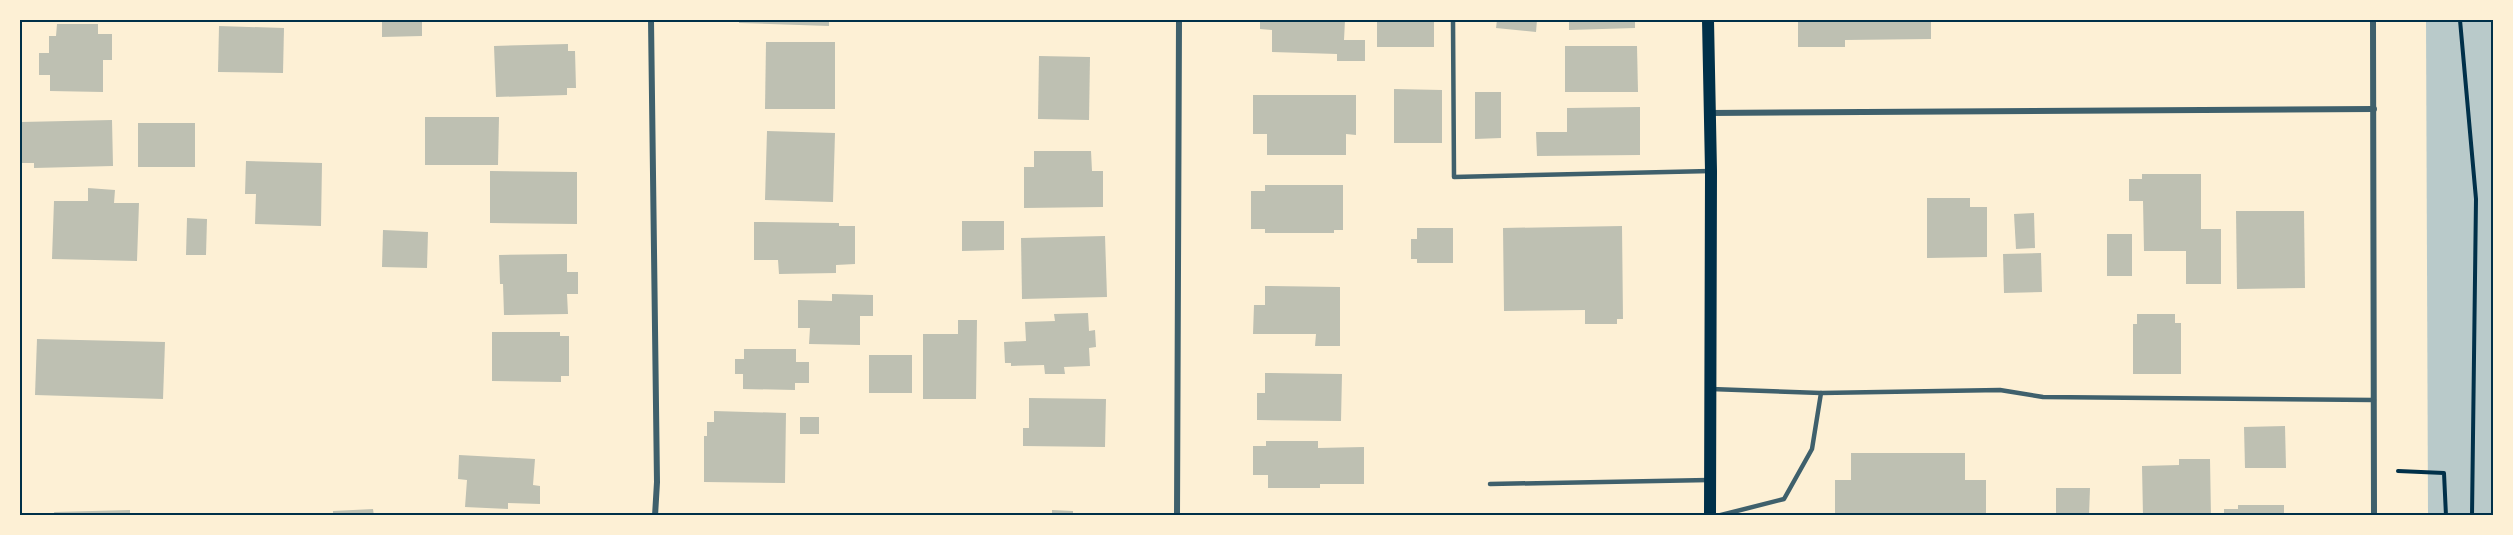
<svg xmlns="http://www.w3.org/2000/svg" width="2513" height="535" viewBox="0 0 2513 535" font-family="'Archivo Narrow',sans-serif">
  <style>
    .green { fill: #b9caca }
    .building { fill: #bec0b2 }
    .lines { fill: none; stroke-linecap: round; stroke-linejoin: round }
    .path { stroke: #003049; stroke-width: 4 }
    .service { stroke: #3f606c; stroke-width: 4.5 }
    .minor { stroke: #3f606c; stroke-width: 6 }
    .secondary { stroke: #003049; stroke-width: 12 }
    .neatline { fill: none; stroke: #003049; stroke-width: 2 }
  </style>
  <rect width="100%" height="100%" fill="#fdf0d5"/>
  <path class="green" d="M2426,20h67v495h-65z"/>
  <g class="building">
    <path d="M382,20h40v16l-40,1z"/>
    <path d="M739,20h90v6l-90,-3z"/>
    <path d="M1260,20h85l-1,20h21v21h-28v-7l-65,-2v-22l-12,-1z"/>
    <rect x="1377" y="20" width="57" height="27"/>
    <path d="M1497,20h40l-1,12 -40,-4z"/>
    <path d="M1569,20h66v8l-66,2z"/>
    <path d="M1798,20h133v19l-86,1v7h-47z"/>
    <path d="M57,24h41v10h14v26h-9v32l-53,-1v-16h-11v-22h10v-17h7z"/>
    <path d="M219,26l65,2 -1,45 -65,-1z"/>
    <path d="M766,42h69v67h-70z"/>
    <path d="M568,44v7h7l1,37h-9v7l-71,2 -2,-51z"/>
    <path d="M1565,46h72l1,46h-73z"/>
    <path d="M1039,56l51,1 -1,63 -51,-1z"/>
    <path d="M1394,89l48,1v53h-48z"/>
    <path d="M1475,92h26v46l-26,1z"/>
    <path d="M1253,95h103v40l-10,-1v21h-79v-21h-14z"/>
    <path d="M1640,107v48l-103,1 -1,-24h31v-24z"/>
    <path d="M425,117h74l-1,48h-73z"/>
    <path d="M112,120l1,46 -79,2v-5h-12l-1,-41z"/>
    <rect x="138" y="123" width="57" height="44"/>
    <path d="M767,131l68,2 -2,69 -68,-2z"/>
    <path d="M1034,151h57l1,20h11v36l-79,1v-41h10z"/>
    <path d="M246,161l76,2 -1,63 -66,-2 1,-30h-11z"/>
    <path d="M490,171l87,1v52l-87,-1z"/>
    <path d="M2142,174h59v55h20v55h-35v-33h-42l-1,-50h-14v-22h13z"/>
    <path d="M1265,185h78v45h-9v3h-69v-4h-14v-38h14z"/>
    <path d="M88,188l27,2 -1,13h25l-2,58 -85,-2 2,-58h34z"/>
    <path d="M1927,198h43v9h17v50l-60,1z"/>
    <path d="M2236,211h68l1,77 -68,1z"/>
    <path d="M2034,213l1,35 -19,1 -2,-35z"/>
    <path d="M187,218l20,1 -1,36h-20z"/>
    <path d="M962,221h42v29l-42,1z"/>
    <path d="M754,222l85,1v3h16v38l-19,1v8l-57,1 -1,-14h-24z"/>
    <path d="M1622,226l1,93h-6v5h-32v-14l-81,1 -1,-83z"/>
    <path d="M1417,228h36v35h-36v-4h-6v-20h6z"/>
    <path d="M383,230l45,2 -1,36 -45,-1z"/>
    <rect x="2107" y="234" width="25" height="42"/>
    <path d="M1105,236l2,61 -85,2 -1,-61z"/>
    <path d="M2041,253l1,39 -38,1 -1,-39z"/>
    <path d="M567,254v18h11v22h-11l1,20 -64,1 -1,-31h-3l-1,-29z"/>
    <path d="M1265,286l75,1v59h-25l1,-12h-63l1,-29h11z"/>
    <path d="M832,294l41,1v21h-13v29l-51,-1 1,-16h-12v-28l34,1z"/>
    <path d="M1088,313l1,18 6,-1 1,17 -7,1 1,18 -26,1 1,7h-20l-1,-9 -33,1v-3h-6l-1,-21 22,-1 -1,-19 30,-1 -1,-7z"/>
    <path d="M2137,314h38v9h6v51h-48v-50h4z"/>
    <path d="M958,320h19l-1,79h-53v-65h35z"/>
    <path d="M492,332h68v4h9v40h-8v6l-69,-1z"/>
    <path d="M37,339l128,3 -2,57 -128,-4z"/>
    <path d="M744,349h52v13h13v21h-14v7l-52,-1v-15h-8v-15h9z"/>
    <rect x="869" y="355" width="43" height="38"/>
    <path d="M1265,373l77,1 -1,47 -84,-1v-27h8z"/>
    <path d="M1029,398l77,1 -1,48 -82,-1v-18h6z"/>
    <path d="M714,411l72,2 -1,70 -81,-1v-46h3v-14h7z"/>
    <rect x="800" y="417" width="19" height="17"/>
    <path d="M2285,426l1,42h-41l-1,-41z"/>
    <path d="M1266,441h52v7l46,-1v37h-44v4h-52v-13h-15v-29h13z"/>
    <path d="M1851,453h114v27h21v36h-151v-36h16z"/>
    <path d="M459,455l76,4 -2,26 7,1v18l-32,-1v6l-43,-2 2,-27 -9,-1z"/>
    <path d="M2179,459h31l1,57h-68l-1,-50 37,-1z"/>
    <path d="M2056,488h34l-1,28h-33z"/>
    <path d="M2238,505h46v11h-60v-7h14z"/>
    <path d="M373,509l1,7h-41v-5z"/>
    <path d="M130,510v6h-75l-1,-4z"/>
    <path d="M1052,510l21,1v5h-21z"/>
  </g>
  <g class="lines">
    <g class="path">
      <path d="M2460,20l16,179 -4,317"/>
      <path d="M2398,471l46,2 2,43"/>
    </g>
    <g class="service">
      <path d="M1453,20l1,157 257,-6"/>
      <path d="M1711,389l110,4 179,-3 43,7 331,3"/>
      <path d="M1490,484l219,-4"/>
      <path d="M1717,516l67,-17 28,-50 9,-56"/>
    </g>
    <g class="minor">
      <path d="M651,20l6,462 -2,34"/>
      <path d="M2373,20l1,496"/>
      <path d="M1709,113l665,-4"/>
      <path d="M1177,516l2,-496"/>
    </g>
    <path class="secondary" d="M1708,20l3,151 -1,345"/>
  </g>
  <rect width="2513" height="535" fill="none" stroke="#fdf0d5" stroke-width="42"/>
  <rect x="21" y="21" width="2471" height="493" class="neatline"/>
</svg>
